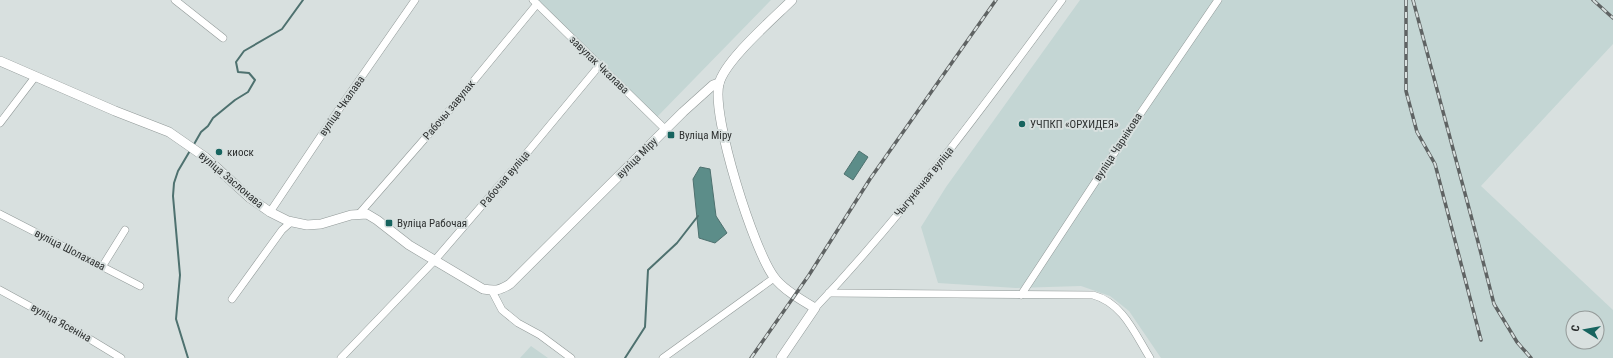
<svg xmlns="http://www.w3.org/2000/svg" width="1613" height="358" viewBox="0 0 1613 358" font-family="'Roboto Condensed',sans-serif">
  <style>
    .built { fill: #c4d6d4; fill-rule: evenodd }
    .water { fill: #5c8d89; stroke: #4e716f }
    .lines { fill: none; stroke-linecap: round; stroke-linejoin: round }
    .stream { stroke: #4e716f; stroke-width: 2 }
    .minor-casing { stroke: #919998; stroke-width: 8 }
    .tertiary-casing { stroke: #919998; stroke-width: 10 }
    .minor { stroke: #fff; stroke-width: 7 }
    .tertiary { stroke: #fff; stroke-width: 9 }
    .rail-casing { stroke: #5f6363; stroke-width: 3.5 }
    .rail { stroke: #d8e0df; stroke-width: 2; stroke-dasharray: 6; stroke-linecap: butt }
    .poi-dot { fill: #17645f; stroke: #d8e0df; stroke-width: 1.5 }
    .labels { text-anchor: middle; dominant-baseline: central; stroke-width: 4; stroke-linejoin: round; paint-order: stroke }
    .street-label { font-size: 11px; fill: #2e3131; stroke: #d8e0df }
    .poi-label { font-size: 11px; fill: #2e3131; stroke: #d8e0df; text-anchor: start }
  </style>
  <rect width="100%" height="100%" fill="#d8e0df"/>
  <g class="built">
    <path d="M535,0h236l-115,118z"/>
    <path d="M1080,0h533v44l-132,142 132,124v48h-452l-32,-47 -19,-15 -29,-10 -65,2 -78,-5 -17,-56 25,-40zM1573,318h24v24h-24z"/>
    <path d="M531,346l17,12h-28z"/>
  </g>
  <g class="water">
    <path d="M859,151l9,6 -15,23 -9,-6z"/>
    <path d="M700,167l10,2 6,47 11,17 -12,10 -16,-5 -6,-59z"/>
  </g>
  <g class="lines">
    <g class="stream">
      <path d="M193,146l8,-14 7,-6 5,-8 22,-18 13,-8 7,-12 -6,-7 -11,-1 -2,-10 8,-11 38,-22 21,-29"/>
      <path d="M188,358l-12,-39 4,-44 -7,-79 1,-13 4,-12 13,-22"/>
      <path d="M625,358l20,-31 3,-57 29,-27 21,-27"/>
    </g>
    <defs>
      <g id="minor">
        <path d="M175,0l48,38"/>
        <path d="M533,0l133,130"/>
        <path d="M0,123l35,-46"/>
        <path d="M270,212l65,-97 80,-115"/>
        <path d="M0,214l140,72"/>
        <path d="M359,214l89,-102 89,-108"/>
        <path d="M102,267l23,-37"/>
        <path d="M0,290l88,48 33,20"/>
        <path d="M492,291l10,19 16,13 22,12 31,23"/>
        <path d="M829,293l264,2c30,8 42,39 57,63"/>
        <path d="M1021,295l115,-175 82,-120"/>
        <path d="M232,299l50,-69 9,-8"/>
        <path d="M815,308c91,-96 169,-202 247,-308"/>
        <path d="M341,358l94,-98 81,-94 83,-100"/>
        <path d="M663,358l111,-80"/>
      </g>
      <g id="tertiary">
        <path d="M0,61l115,50 54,21 36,25 45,41 20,14 18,9 19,4 14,-1 30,-9 16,-1 10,6 32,25 74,44c12,2 16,2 27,-5l173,-172 30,-27 6,-2"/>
        <path d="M781,358l34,-50c-12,-7 -33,-19 -41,-31 -20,-26 -63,-161 -55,-193 5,-23 55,-66 73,-84"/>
      </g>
    </defs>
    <use href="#minor" class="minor-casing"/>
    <use href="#tertiary" class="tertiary-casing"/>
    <use href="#minor" class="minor"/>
    <use href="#tertiary" class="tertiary"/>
    <defs>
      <g id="rail">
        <path d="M1406,0v91l11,41 18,32 46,176"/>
        <path d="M1413,0l64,238 17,66 23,38 14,16"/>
        <path d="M1593,0l20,18"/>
        <path d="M751,358l58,-83 61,-96 126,-179"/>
      </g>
    </defs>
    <use href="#rail" class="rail-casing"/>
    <use href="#rail" class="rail"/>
  </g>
  <g class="poi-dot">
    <circle cx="1022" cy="124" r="4"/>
    <rect x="667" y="131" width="8" height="8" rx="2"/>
    <circle cx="219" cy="152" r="4"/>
    <rect x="385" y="219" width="8" height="8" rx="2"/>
  </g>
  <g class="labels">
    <g class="street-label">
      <text transform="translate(599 65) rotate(44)">завулак Чкалава</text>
      <text transform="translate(342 106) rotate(-55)">вуліца Чкалава</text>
      <text transform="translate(449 110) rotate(-50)">Рабочы завулак</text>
      <text transform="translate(1118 147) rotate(-57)">вуліца Чарнікова</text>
      <text transform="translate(637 158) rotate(-45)">вуліца Міру</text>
      <text transform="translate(505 179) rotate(-50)">Рабочая вуліца</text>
      <text transform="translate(231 180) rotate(40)">вуліца Заслонава</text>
      <text transform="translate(924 182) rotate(-51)">Чыгуначная вуліца</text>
      <text transform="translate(70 250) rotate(27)">вуліца Шолахава</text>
      <text transform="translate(61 323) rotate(29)">вуліца Ясеніна</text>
    </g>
    <g class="poi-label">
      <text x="1030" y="124">УЧПКП «ОРХИДЕЯ»</text>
      <text x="679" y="135">Вуліца Міру</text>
      <text x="227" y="152">киоск</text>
      <text x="397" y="223">Вуліца Рабочая</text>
    </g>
  </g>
  <g transform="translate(1585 330) rotate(281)"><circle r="19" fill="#d8e0df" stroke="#949a99"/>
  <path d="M0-3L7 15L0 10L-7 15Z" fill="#17645f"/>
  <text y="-6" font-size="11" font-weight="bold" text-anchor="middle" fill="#2e3131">С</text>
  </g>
</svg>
